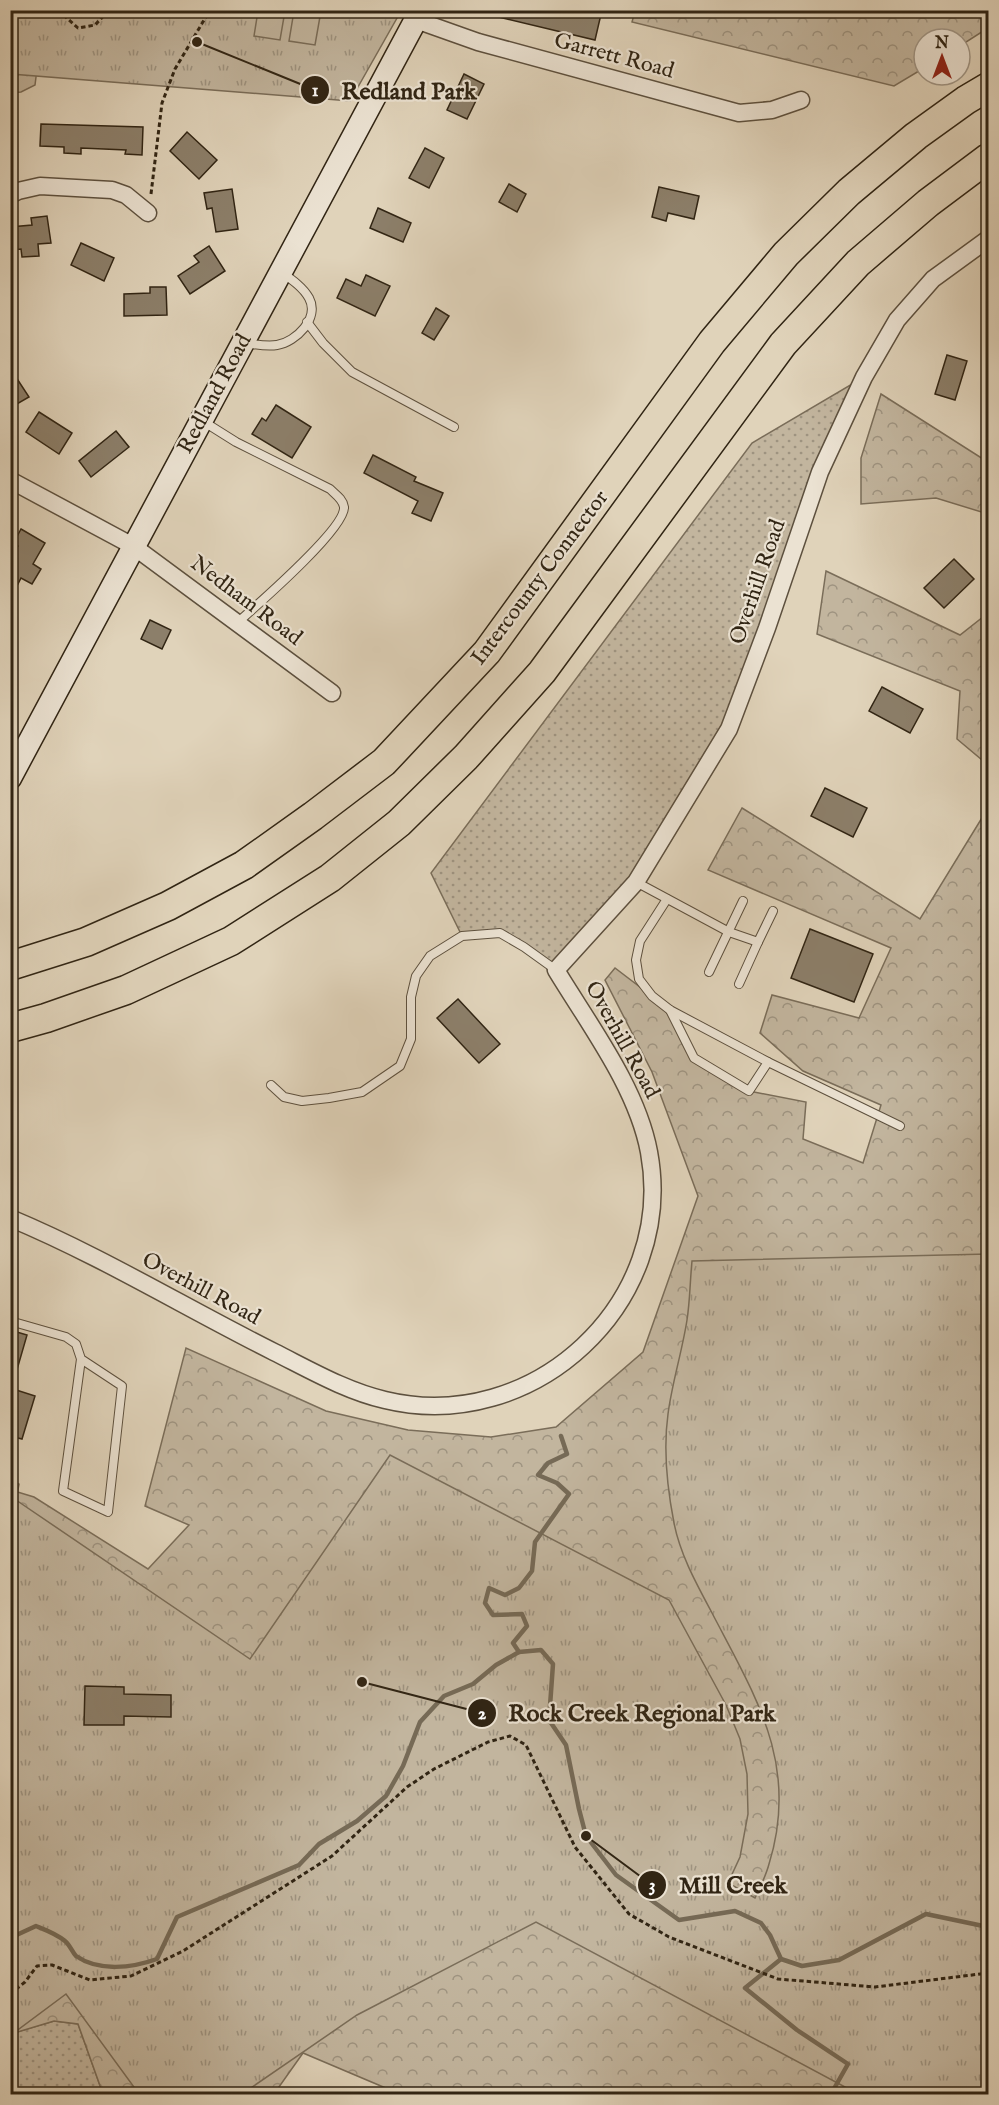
<svg xmlns="http://www.w3.org/2000/svg" width="999" height="2105" viewBox="0 0 999 2105" font-family="'IM FELL English',serif">
  <style>
    .grass { fill: url(#grass-dots); stroke: #7a6d59; stroke-width: 1.5 }
    .forest { fill: url(#forest-crowns); stroke: #7a6d59; stroke-width: 1.5 }
    .park { fill: url(#park-tufts); stroke: #7a6d59; stroke-width: 1.5 }
    .garden { fill: #c2b59e; stroke: #7a6d59; stroke-width: 1.5 }
    .lines { fill: none; stroke-linecap: round; stroke-linejoin: round }
    .stream { stroke: #766a56; stroke-width: 4.5 }
    .building { fill: #8c7f6a; stroke: #312514; stroke-width: 1.5 }
    .service-casing { stroke: #5d503e; stroke-width: 10 }
    .minor-casing { stroke: #5d503e; stroke-width: 19 }
    .secondary-casing { stroke: #312514; stroke-width: 25 }
    .motorway-casing { stroke: #312514; stroke-width: 31 }
    .path { stroke: #312514; stroke-width: 3; stroke-dasharray: 4.5 3; stroke-linecap: butt }
    .service { stroke: #ebe2d2; stroke-width: 8 }
    .minor { stroke: #ebe2d2; stroke-width: 16 }
    .secondary { stroke: #ebe2d2; stroke-width: 22 }
    .motorway { stroke: #e0d3ba; stroke-width: 28 }
    .labels { text-anchor: middle; dominant-baseline: central; stroke-width: 4.5; stroke-linejoin: round; paint-order: stroke }
    .street-label { font-size: 22px; fill: #312514; stroke: #ebe2d2 }
    .leader { fill: none; stroke: #312514; stroke-width: 2 }
    .callout-dot { fill: #312514; stroke: #ebe2d2; stroke-width: 2 }
    .mark-label { font-size: 18px; text-anchor: middle; font-weight: bold; fill: #fff }
    .callout-label { font-size: 24px; text-anchor: middle; font-weight: bold; fill: #312514; stroke: #ebe2d2; stroke-width: 4.5; stroke-linejoin: round; paint-order: stroke }
  </style>
  <defs>
    <pattern id="grass-dots" width="8" height="8" patternUnits="userSpaceOnUse" patternTransform="scale(1.5)"><rect width="8" height="8" fill="#c2b59e"/><path d="M2 2h.1M6 6h.1" fill="none" stroke="#9e9380" stroke-width="1.8" stroke-linecap="round"/></pattern>
    <pattern id="forest-crowns" width="20" height="18" patternUnits="userSpaceOnUse" patternTransform="scale(1.5)"><rect width="20" height="18" fill="#c2b59e"/><path d="M2 6a3 3 0 1 1 6 0M12 15a3 3 0 1 1 6 0" fill="none" stroke="#9e9380"/></pattern>
    <pattern id="park-tufts" width="24" height="20" patternUnits="userSpaceOnUse" patternTransform="scale(1.5)"><rect width="24" height="20" fill="#c2b59e"/><path d="M3 7l-1-3M5 7V3M7 7l1-3M15 17l-1-3M17 17v-4M19 17l1-3" fill="none" stroke="#9e9380"/></pattern>
  </defs>
  <rect width="100%" height="100%" fill="#e0d3ba"/>
  <filter id="stains"><feTurbulence type="fractalNoise" baseFrequency=".00333" numOctaves="4"/><feColorMatrix values="0 0 0 0 .2 0 0 0 0 .09 0 0 0 0 .02 0 0 0 .5 -.17"/></filter>
  <radialGradient id="worn" r=".72"><stop offset=".6" stop-color="#630" stop-opacity="0"/><stop offset="1" stop-color="#630" stop-opacity=".3"/></radialGradient>
  <g class="grass">
    <path d="M864,377l-135,352 -93,153 -80,88 -56,-37 -38,3 -31,-63 321,-430z"/>
    <path d="M54,2021l24,3 25,70h-92l-1,-60z"/>
  </g>
  <g class="forest">
    <path d="M635,11h353v17l-28,18v-7h-36v29l-30,18 -262,-64z"/>
    <path d="M10,44l28,17 -3,24 -14,7 -10,1z"/>
    <path d="M881,394l102,65 5,-5v60l-52,-16 -75,6v-46z"/>
    <path d="M826,571l134,64 28,-22v152l-31,-26 3,-48 -143,-57z"/>
    <path d="M742,808l178,111 68,-111v1286h-591l-2,-2 -92,-39 -29,41h-171l-25,-70 -24,-3 -43,13v-544l23,7 114,72 41,-44 -44,-19 41,-158 140,63 82,19 83,7 65,-10 87,-75 55,-156 -46,-124 -47,-92 10,-12 55,42 24,48 55,33 57,11 -3,37 60,24 18,-58 -78,-34 -43,-38 12,-38 87,23 32,-70 -183,-78z"/>
  </g>
  <g class="park">
    <path d="M10,11h391l-51,90 -339,-27z"/>
    <path d="M988,1254v840h-130l-322,-172 -179,93 -115,79h-103l-73,-100 -55,41v-556l8,5 -3,16 234,159 140,-204 279,145 57,105 14,34 7,35 1,40 -8,43 -12,26 27,15c5,-11 11,-22 14,-34 31,-100 -14,-168 -58,-253 -15,-28 -31,-57 -37,-88 -7,-36 -11,-73 -6,-109 4,-31 14,-62 19,-94 3,-19 3,-39 5,-59z"/>
  </g>
  <g class="garden">
    <path d="M258,11h27l-5,29 -26,-4z"/>
    <path d="M294,11h27l-6,34 -26,-4z"/>
  </g>
  <g class="lines">
    <g class="stream">
      <path d="M519,1652l-6,-9 14,-17 -5,-12 -29,1 -8,-12 4,-15 16,7 14,-7 13,-17 3,-29 34,-48 -12,-11 -19,-8 10,-12 19,-9 -6,-18"/>
      <path d="M10,1938l26,-12c10,4 21,8 29,15 5,4 7,11 11,15 23,16 56,12 81,3l20,-42 122,-52 20,-21 38,-23 29,-25 17,-30 17,-44 24,-26 29,-12 23,-19 23,-13 22,-2 12,14 -4,56 17,25 13,64 7,27 30,39 63,45 56,-9 26,12 9,12 11,24 21,7 37,-6 87,-46 62,13"/>
      <path d="M781,1959l-36,29 52,42 51,34 -17,30"/>
    </g>
  </g>
  <g class="building">
    <path d="M495,10h107l-7,30 -101,-24z"/>
    <path d="M464,74l20,10 -17,35 -20,-9z"/>
    <path d="M41,124l102,3 -1,28 -17,-1 1,-4 -45,-2v6l-17,-1v-6l-24,-1z"/>
    <path d="M187,132l30,28 -18,19 -29,-28z"/>
    <path d="M425,148l19,10 -15,30 -20,-10z"/>
    <path d="M509,184l17,10 -9,18 -18,-10z"/>
    <path d="M659,187l40,9 -5,23 -26,-6 -2,8 -14,-4z"/>
    <path d="M232,189l6,40 -22,3 -4,-24 -5,1 -3,-16z"/>
    <path d="M378,208l33,15 -8,19 -33,-14z"/>
    <path d="M47,216l4,27 -13,1 1,12 -17,1 -1,-8 -9,1 -2,-23 22,-2 -1,-7z"/>
    <path d="M81,243l33,15 -10,23 -33,-16z"/>
    <path d="M209,246l16,25 -35,23 -12,-18 21,-14 -5,-6z"/>
    <path d="M366,275l24,11 -15,30 -38,-18 9,-19 15,7z"/>
    <path d="M150,287h16l1,28 -43,1v-22l26,-1z"/>
    <path d="M436,308l13,8 -15,24 -12,-7z"/>
    <path d="M947,355l20,6 -12,39 -20,-6z"/>
    <path d="M10,368l19,29 -19,11z"/>
    <path d="M276,405l35,22 -19,31 -40,-24 10,-16 4,3z"/>
    <path d="M39,412l33,21 -13,21 -33,-22z"/>
    <path d="M116,431l13,16 -38,30 -12,-16z"/>
    <path d="M373,455l43,22 -2,4 29,12 -12,28 -19,-8 6,-12 -54,-28z"/>
    <path d="M21,529l24,14 -12,21 8,5 -9,15 -11,-6 -11,22v-41l8,-13 -5,-2z"/>
    <path d="M954,559l20,20 -30,29 -20,-20z"/>
    <path d="M150,620l21,10 -9,19 -21,-10z"/>
    <path d="M882,687l41,22 -13,24 -41,-22z"/>
    <path d="M825,788l42,20 -14,29 -42,-21z"/>
    <path d="M810,929l63,25 -19,48 -63,-24z"/>
    <path d="M458,999l42,45 -21,19 -42,-45z"/>
    <path d="M10,1330l17,5 -13,45h-4z"/>
    <path d="M10,1388l25,8 -13,43 -12,-3z"/>
    <path d="M85,1686l39,1v7l47,1v22l-47,-1v9h-40z"/>
  </g>
  <g class="lines">
    <defs>
      <g id="service">
        <path d="M307,322l16,21 29,29 102,55"/>
        <path d="M244,343c11,1 22,4 33,2 19,-3 43,-27 32,-47 -6,-11 -18,-19 -28,-26"/>
        <path d="M201,420l35,22 94,47c5,5 13,10 14,18 2,21 -88,99 -107,116"/>
        <path d="M636,882l93,50 29,10 15,-31"/>
        <path d="M667,899l-27,42 -4,19 3,19 13,17 18,14 98,52 132,64"/>
        <path d="M709,972l34,-71"/>
        <path d="M739,984l19,-42"/>
        <path d="M670,1010l24,48 55,33 19,-29"/>
        <path d="M271,1085l13,12 18,4 27,-3 33,-6 38,-26 11,-27v-42l5,-21 14,-20 32,-20 38,-3 24,14 32,23"/>
        <path d="M10,1321l56,16 10,7 5,15 -18,132 45,21 14,-126 -41,-27"/>
      </g>
      <g id="minor">
        <path d="M416,20l62,22 261,71 33,-3 29,-10"/>
        <path d="M10,195l8,-4 22,-5 72,4 14,5 22,18"/>
        <path d="M10,480l123,66 199,147"/>
        <path d="M10,1218c91,38 176,90 264,134 36,18 72,39 111,48 148,36 292,-97 264,-248 -12,-64 -59,-126 -93,-182l80,-88 93,-153 38,-101 53,-156 44,-95 33,-57 36,-41 55,-40"/>
      </g>
      <path id="secondary" d="M10,778l411,-768"/>
      <g id="motorway">
        <path d="M10,966l76,-24 82,-36 76,-41 69,-49 71,-54 103,-110 225,-310 74,-88 63,-62 67,-56 50,-36 22,-13"/>
        <path d="M10,1028l36,-10 80,-28 105,-49 99,-63 69,-55 67,-66 76,-85 241,-328 75,-81 70,-60 60,-45"/>
      </g>
    </defs>
    <use href="#service" class="service-casing"/>
    <use href="#minor" class="minor-casing"/>
    <use href="#secondary" class="secondary-casing"/>
    <use href="#motorway" class="motorway-casing"/>
    <g class="path">
      <path d="M58,10l20,18 17,-3 14,-15"/>
      <path d="M151,194l11,-91 13,-34 35,-59"/>
      <path d="M10,1994l15,-12 12,-16 15,-1 38,15 41,-4 52,-25 149,-95 75,-69 27,-18 54,-27 22,-6 16,9 49,102 54,67 40,23 109,42 97,8 113,-14"/>
    </g>
    <use href="#service" class="service"/>
    <use href="#minor" class="minor"/>
    <use href="#secondary" class="secondary"/>
    <use href="#motorway" class="motorway"/>
  </g>
  <g class="labels">
    <g class="street-label">
      <text transform="translate(614 56) rotate(15)">Garrett Road</text>
      <text transform="translate(215 394) rotate(-62)">Redland Road</text>
      <text transform="translate(540 578) rotate(-53)">Intercounty Connector</text>
      <text transform="translate(758 582) rotate(-71)">Overhill Road</text>
      <text transform="translate(246 601) rotate(37)">Nedham Road</text>
      <text transform="translate(622 1040) rotate(61)">Overhill Road</text>
      <text transform="translate(201 1289) rotate(28)">Overhill Road</text>
    </g>
  </g>
  <path class="leader" d="M197 42L315 90M362 1682L482 1713M586 1836L652 1885"/>
  <g class="callout-dot">
    <circle cx="197" cy="42" r="6"/>
    <circle cx="362" cy="1682" r="6"/>
    <circle cx="586" cy="1836" r="6"/>
    <circle cx="315" cy="90" r="15"/>
    <circle cx="482" cy="1713" r="15"/>
    <circle cx="652" cy="1885" r="15"/>
  </g>
  <g class="mark-label">
    <text x="315" y="96">1</text>
    <text x="482" y="1719">2</text>
    <text x="652" y="1891">3</text>
  </g>
  <g class="callout-label">
    <text x="409" y="99">Redland Park</text>
    <text x="642" y="1721">Rock Creek Regional Park</text>
    <text x="733" y="1893">Mill Creek</text>
  </g>
  <rect width="999" height="2105" fill="none" stroke="#e0d3ba" stroke-width="36"/>
  <rect x="12" y="12" width="975" height="2081" fill="none" stroke="#312514" stroke-width="3"/>
  <rect x="18" y="18" width="963" height="2069" fill="none" stroke="#312514" stroke-width="1.5"/>
  <g transform="translate(942 57)"><circle r="28" fill="#ebe2d2" stroke="#a19686" stroke-width="1.5"/>
  <path d="M0-4.5L10 22L0 15L-10 22Z" fill="#8f2418"/>
  <text y="-9" font-size="16" font-weight="bold" text-anchor="middle" fill="#312514">N</text>
  </g>
  <rect width="100%" height="100%" filter="url(#stains)"/>
  <rect width="100%" height="100%" fill="url(#worn)"/>
</svg>
